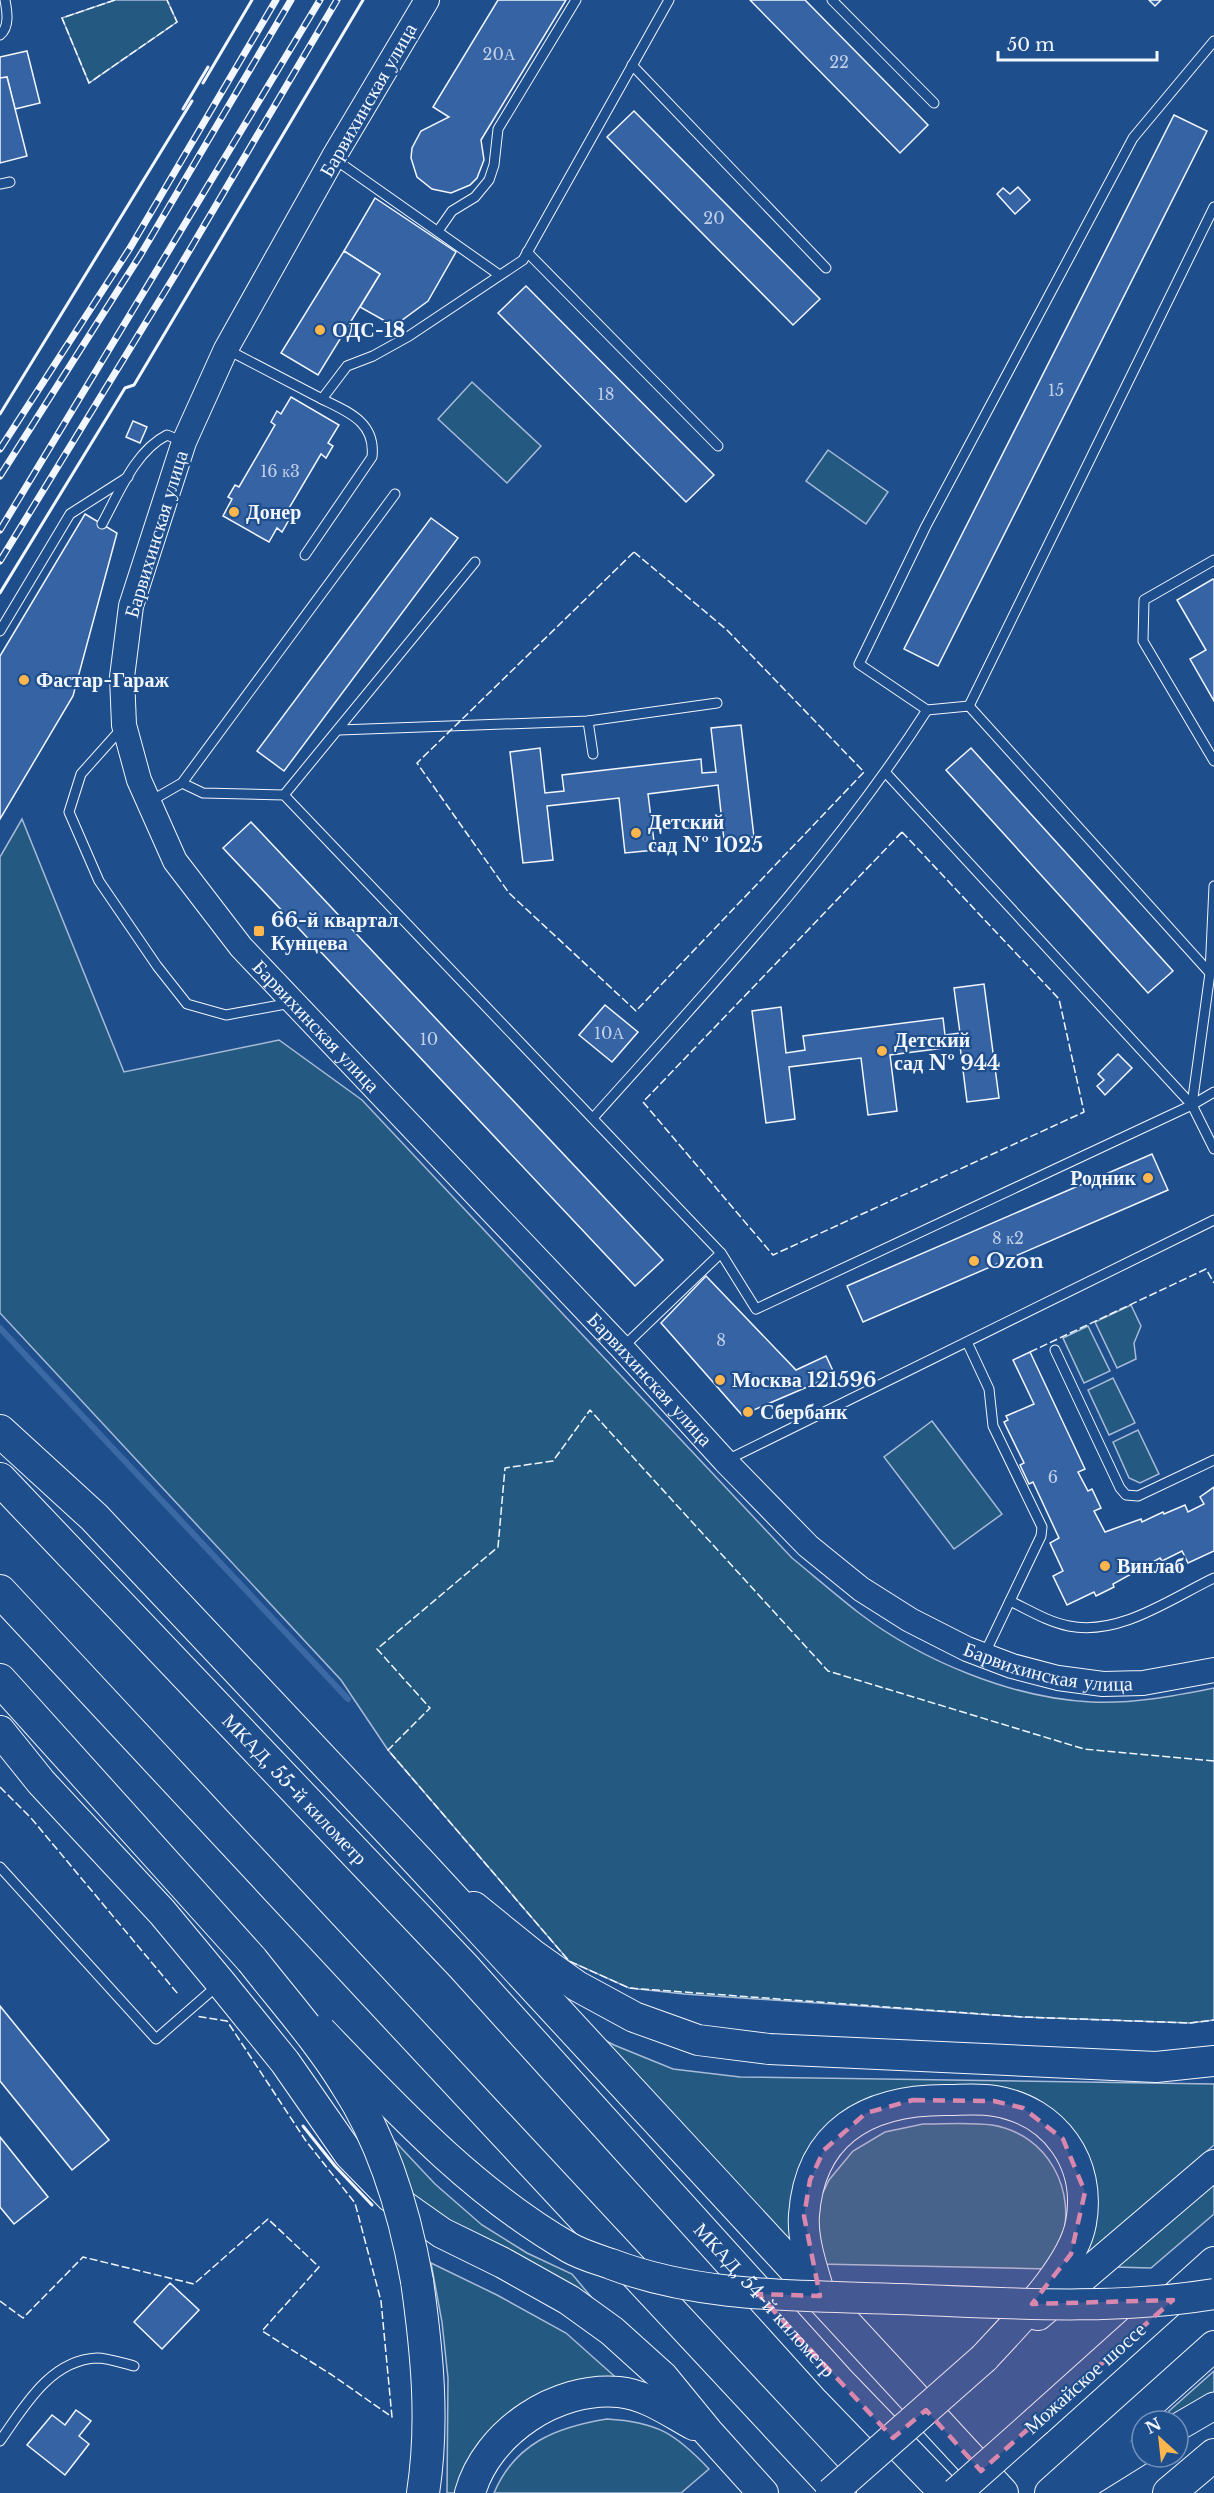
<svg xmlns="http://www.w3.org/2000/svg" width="1214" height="2493" viewBox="0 0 1214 2493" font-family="'Libre Baskerville',serif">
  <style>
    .green { fill: #245a82; stroke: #a8bbd7; stroke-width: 1.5 }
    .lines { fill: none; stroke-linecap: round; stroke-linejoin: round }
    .stream { stroke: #3b69a3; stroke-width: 6 }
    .building { fill: #3563a3; stroke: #f2f6ff; stroke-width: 1.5 }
    .service-casing { stroke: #f2f6ff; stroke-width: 11 }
    .tertiary-casing { stroke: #f2f6ff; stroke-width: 26 }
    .secondary-casing { stroke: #f2f6ff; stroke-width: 29 }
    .primary-casing { stroke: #f2f6ff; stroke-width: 32 }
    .trunk-casing { stroke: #f2f6ff; stroke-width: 34 }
    .service { stroke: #1f4e8c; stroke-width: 9 }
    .tertiary { stroke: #1f4e8c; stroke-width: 24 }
    .secondary { stroke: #1f4e8c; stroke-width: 27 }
    .primary { stroke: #1f4e8c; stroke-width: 30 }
    .trunk { stroke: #1f4e8c; stroke-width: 32 }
    .rail-casing { stroke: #f2f6ff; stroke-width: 7 }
    .rail { stroke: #1f4e8c; stroke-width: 4.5; stroke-dasharray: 14; stroke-linecap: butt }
    .primary-bridge-casing { stroke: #f2f6ff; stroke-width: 32; stroke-linecap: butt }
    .trunk-bridge-casing { stroke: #f2f6ff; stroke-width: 34; stroke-linecap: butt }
    .primary-bridge { stroke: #1f4e8c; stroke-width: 30 }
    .trunk-bridge { stroke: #1f4e8c; stroke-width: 32 }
    .fence { stroke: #f2f6ff; stroke-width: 1.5; stroke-dasharray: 8 3; stroke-linecap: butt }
    .wall { stroke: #f2f6ff; stroke-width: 3 }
    .marked { fill: #da87ad; fill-opacity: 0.2; stroke: #da87ad; stroke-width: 4.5; stroke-dasharray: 12 8; stroke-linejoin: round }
    .poi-dot { fill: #ffb74d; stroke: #1f4e8c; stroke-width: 2 }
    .labels { text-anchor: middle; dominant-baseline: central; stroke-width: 4.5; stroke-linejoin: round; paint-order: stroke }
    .number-label { font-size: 16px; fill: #c3d1e8 }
    .street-label { font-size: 20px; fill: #f2f6ff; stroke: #1f4e8c }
    .poi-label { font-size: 20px; font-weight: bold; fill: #f2f6ff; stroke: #1f4e8c; text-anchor: start }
  </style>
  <rect width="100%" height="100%" fill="#1f4e8c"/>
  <g class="green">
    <path d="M115,0h52l10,22 -88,61 -27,-65z"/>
    <path d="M472,382l69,64 -34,37 -69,-64z"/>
    <path d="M828,450l60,42 -22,32 -60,-43z"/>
    <path d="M22,819l102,253 155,-32 83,60 430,458c22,18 44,37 67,55 63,48 153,85 232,89 42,2 83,-6 123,-14v332l-24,3 -167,-6 -339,-23 -55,-6 -60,-27 -181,-211 -47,-70 -341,-367v-456z"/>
    <path d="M1131,1305l10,21 -7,17 2,16 -19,9 -22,-46z"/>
    <path d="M1088,1326l22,45 -26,12 -21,-45z"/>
    <path d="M1113,1378l22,45 -26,12 -21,-45z"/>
    <path d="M932,1421l70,93 -48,35 -70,-92z"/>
    <path d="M1138,1430l21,44 -19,9 -11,-5 -16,-36z"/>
    <path d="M576,2025l38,20 59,24 67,8 474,7v61l-132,115 -13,-125 -154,-40 -82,36 -39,125z"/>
    <path d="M923,2124c22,0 47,-2 69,1 56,9 86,66 69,119 -3,8 -8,17 -11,25l-230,-5 -4,-57 13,-27 24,-29 32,-19z"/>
    <path d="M389,2135l46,49 47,41 45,28 45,21 46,55 -204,-131z"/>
    <path d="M1214,2184v30l-63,54 -37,-1z"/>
    <path d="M431,2263l66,32 69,38 55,49 -31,1 -133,110h-10l1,-115 -6,-56z"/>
    <path d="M1214,2371v23l-45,26v-9z"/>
    <path d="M607,2419c50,3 68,14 102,50l-28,24h-187c21,-50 63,-66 113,-74z"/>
  </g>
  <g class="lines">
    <path class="stream" d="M0,1328l348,371"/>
  </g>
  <g class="building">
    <path d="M498,0h68l-85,140 3,20 -7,18 -7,7 -19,8 -19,-4 -15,-12 -6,-19 1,-10 9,-17 28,-14 -16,-10z"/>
    <path d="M750,0h55l123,125 -28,28z"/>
    <path d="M1149,0h12l-6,6z"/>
    <path d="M27,51l13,52 -25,6 -8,-32 -7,1v-21z"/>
    <path d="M7,77l20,79 -27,7v-85z"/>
    <path d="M634,111l186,188 -27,26 -186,-188z"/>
    <path d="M1174,115l33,16 -269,535 -34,-17z"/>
    <path d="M1018,187l12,13 -15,14 -18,-20 6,-6 7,6z"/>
    <path d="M375,198l81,54 -28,49 -34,25 -34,-19 20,-33 -36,-23z"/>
    <path d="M344,251l36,23 -62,101 -37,-22z"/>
    <path d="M526,286l188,189 -28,27 -188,-189z"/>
    <path d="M291,397l48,28 -11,18 5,3 -7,12 -5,-4 -36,61 5,3 -8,14 -5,-4 -8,14 -46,-26 9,-17 -4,-2 7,-12 4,2 36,-62 -4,-3 6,-11 4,3z"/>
    <path d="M133,421l14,6 -7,16 -14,-6z"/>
    <path d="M85,514l32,19 -44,163 -73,123v-163z"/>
    <path d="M431,518l27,20 -174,233 -27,-20z"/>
    <path d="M1213,579l1,1v121l-24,-42 16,-9 -29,-50z"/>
    <path d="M741,725l13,112 -30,3 -6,-55 -70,9 7,56 -30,3 -6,-55 -72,8 6,54 -30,3 -13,-111 30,-4 5,45 19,-2 -2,-16 139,-16 1,14 14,-1 -5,-44z"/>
    <path d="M971,748l202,223 -25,22 -202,-223z"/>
    <path d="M251,822l412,438 -28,26 -412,-438z"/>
    <path d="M984,984l15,114 -32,4 -7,-56 -70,9 7,56 -29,4 -7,-57 -72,9 6,52 -29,4 -14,-112 29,-4 5,46 19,-3 -2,-14 140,-18 2,17 15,-2 -6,-45z"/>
    <path d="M605,1005l33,27 -26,30 -33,-27z"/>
    <path d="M1118,1054l14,14 -27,27 -8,-9 7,-6 -6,-6z"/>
    <path d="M1152,1154l16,36 -305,132 -16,-36z"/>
    <path d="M706,1276l90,94 30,-14 9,19 -93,40 -81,-92z"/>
    <path d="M1030,1352l55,117 -7,3 10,19 4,-2 9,19 -7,3 11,21 36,-13 1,3 21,-10 1,2 21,-9 3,7 16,-8 -4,-7 14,-10v64l-26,12 -6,-12 -20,10 -2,-3 -47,26 1,3 -18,9 -2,-4 -27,13 -14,-29 10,-5 -13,-28 9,-5 -26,-56 -4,2 -9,-19 4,-2 -20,-41 4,-2 -2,-4 28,-12 -21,-44z"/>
    <path d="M0,2006l109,134 -37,30 -72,-89z"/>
    <path d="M0,2137l48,60 -34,27 -14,-17z"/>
    <path d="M170,2283l29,27 -37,39 -28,-27z"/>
    <path d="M76,2410l15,11 -12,15 10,8 -24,31 -38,-30 25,-30 13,10z"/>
  </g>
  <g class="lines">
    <defs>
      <g id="service">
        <path d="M832,0l102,103"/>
        <path d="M0,35c10,-8 7,-24 5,-35"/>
        <path d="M632,65l194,203"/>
        <path d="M333,158l165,116"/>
        <path d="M0,184l10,-2"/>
        <path d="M438,231l14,-20 23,-14 14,-17 5,-15 4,-36 78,-129"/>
        <path d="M527,252l191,194"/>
        <path d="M228,350l94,49 25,-33 26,-10 36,-20 114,-76 146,-260"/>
        <path d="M102,524c17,-31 33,-73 65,-89l17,7"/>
        <path d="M305,555l67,-98c4,-35 -24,-45 -50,-58"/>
        <path d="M1214,560l-70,40 -1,41 71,120"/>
        <path d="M0,631l70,-117 58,-37"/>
        <path d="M969,706l245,-499"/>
        <path d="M588,721l5,33"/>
        <path d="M123,727l-42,47 -12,38 30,69 58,85 30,38 39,11 65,-12"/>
        <path d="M339,730l249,-9 129,-18"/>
        <path d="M886,773l306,332 22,44"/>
        <path d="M182,783l21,10 81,2 437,458"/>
        <path d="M284,795l191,-233"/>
        <path d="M149,802l33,-19 213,-289"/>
        <path d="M1210,973l-241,-267 -42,4 -68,-46 67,-138 207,-388 81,-97"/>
        <path d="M1192,1105l18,-132 4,-87"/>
        <path d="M593,1118c117,-131 238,-259 334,-408"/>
        <path d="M967,1342l22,47 4,37 49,101 -1,9 -57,119"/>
        <path d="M622,1348l99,-95 35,56 436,-204 22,-13"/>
        <path d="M1055,1350l65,138 6,7 12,1 76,-36"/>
        <path d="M727,1460l487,-240"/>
        <path d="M1010,1601c19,9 38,21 59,25 51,10 101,-27 145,-48"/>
        <path d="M0,1867l156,172 61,-53"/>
        <path d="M0,2441c24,-34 50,-81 97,-83 11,0 25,5 37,8"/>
      </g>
      <g id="tertiary">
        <path id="s1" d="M427,0l-94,158 -107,191 -42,93 -53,164 -9,71 2,48 15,55 36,81 66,86 381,401 103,113 83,85 53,43 49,31 57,29 45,17 46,12 45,6 40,-1 71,-13"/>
      </g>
      <g id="secondary">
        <path d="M1178,2427l36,-21"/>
        <path d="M1073,2493l69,-43"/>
      </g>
      <g id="primary">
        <path d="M0,1731l41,51 121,130 59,71 64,79 64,92 42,43 51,36 61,30 66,37 43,31 51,46 45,55 55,61"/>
        <path d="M474,1907l58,47 45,32 57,31 64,23 71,9 387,18 58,-6"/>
        <path d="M820,2295c-7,-25 -18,-54 -16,-80 6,-83 64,-115 141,-115 16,0 34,-2 50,1 60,10 97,62 86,122 -8,45 -66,101 -97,135"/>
        <path d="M1038,2315l176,-150"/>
        <path d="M1037,2421l177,-159"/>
        <path d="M470,2493c17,-61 87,-107 149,-101 28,3 51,20 75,33"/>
        <path d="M1050,2493l164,-147"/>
      </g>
      <g id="trunk">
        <path d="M0,1431l94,86 324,344 584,632"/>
        <path id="s2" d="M0,1479l463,487 374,414 109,113"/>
        <path d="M0,1591l840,902"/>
        <path d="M0,1680l252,280"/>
        <path d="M417,2281c10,71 17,141 6,212"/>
        <path d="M1169,2493l45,-38"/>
      </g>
    </defs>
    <use href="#service" class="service-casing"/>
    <use href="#tertiary" class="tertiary-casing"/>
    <use href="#secondary" class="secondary-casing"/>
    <use href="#primary" class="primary-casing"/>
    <use href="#trunk" class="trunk-casing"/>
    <use href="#service" class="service"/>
    <use href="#tertiary" class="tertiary"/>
    <use href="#secondary" class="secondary"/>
    <use href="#primary" class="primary"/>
    <use href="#trunk" class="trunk"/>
    <defs>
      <g id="rail">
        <path d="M0,449l130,-201 146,-248"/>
        <path d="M0,476l141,-222 150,-254"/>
        <path d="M0,530l320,-530"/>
        <path d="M0,561l175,-286 162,-275"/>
      </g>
    </defs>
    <use href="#rail" class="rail-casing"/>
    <use href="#rail" class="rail"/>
    <defs>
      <g id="primary-bridge">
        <path d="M321,2031c76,79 153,162 249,217 12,7 27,11 41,16 92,35 191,31 288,35 105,4 211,12 315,-5"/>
        <path d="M831,2493l153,-135"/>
        <path d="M956,2493l81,-72"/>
      </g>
      <path id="trunk-bridge" d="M252,1960c32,41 67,80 94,124 38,58 59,130 71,197"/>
    </defs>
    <use href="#primary-bridge" class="primary-bridge-casing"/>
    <use href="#trunk-bridge" class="trunk-bridge-casing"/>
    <use href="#primary-bridge" class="primary-bridge"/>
    <use href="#trunk-bridge" class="trunk-bridge"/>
    <g class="fence">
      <path d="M115,0l-53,18 27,65 88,-61 -10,-22"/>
      <path d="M634,552l93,78 137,142 -228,239 -127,-118 -92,-130z"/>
      <path d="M902,832l157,167 25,113 -311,143 -130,-153z"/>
      <path d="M1030,1352l176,-83 8,14"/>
      <path d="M1214,1761l-130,-12 -256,-78 -238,-261 -37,51 -48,7 -7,79 -121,102 53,59 -42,42 181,211 60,27 394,29 167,6 24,-3"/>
      <path d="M0,1787l31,31 147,176"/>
      <path d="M0,2301l23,17 60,-61 111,27 74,-65 51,48 -57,64 70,44 60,42 -11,-116 -26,-98 -49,-62 -79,-120 -31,-5"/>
    </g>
    <g class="wall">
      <path d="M203,83l49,-83"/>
      <path d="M183,109l25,-42"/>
      <path d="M0,414l192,-313"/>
      <path d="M0,593l125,-205 9,-3 229,-385"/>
      <path d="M303,2126l32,40 37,39"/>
    </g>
  </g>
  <path class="marked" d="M913,2100l81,1 29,7 40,31 22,53 -14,62 -39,50 141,-4 -192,171 -55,-61 -33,28 -135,-144 62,2 -16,-80 6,-36 14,-30 42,-37z"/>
  <g class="poi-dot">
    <circle cx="320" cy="330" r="6"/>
    <circle cx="234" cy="512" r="6"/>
    <circle cx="24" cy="680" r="6"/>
    <circle cx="636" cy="833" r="6"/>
    <rect x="253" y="925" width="12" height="12" rx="3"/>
    <circle cx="882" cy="1051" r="6"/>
    <circle cx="1148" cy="1178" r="6"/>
    <circle cx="974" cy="1261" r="6"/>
    <circle cx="720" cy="1380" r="6"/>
    <circle cx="748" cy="1412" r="6"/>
    <circle cx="1105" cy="1566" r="6"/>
  </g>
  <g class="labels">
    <g class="number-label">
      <text x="499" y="54">20А</text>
      <text x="839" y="62">22</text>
      <text x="714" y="218">20</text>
      <text x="1056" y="390">15</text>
      <text x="606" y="394">18</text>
      <text x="280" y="471">16 к3</text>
      <text x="609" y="1033">10А</text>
      <text x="429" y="1039">10</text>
      <text x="1008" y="1238">8 к2</text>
      <text x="721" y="1340">8</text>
      <text x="1053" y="1477">6</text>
    </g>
    <g class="street-label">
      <text transform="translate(368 100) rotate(-60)">Барвихинская улица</text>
      <text transform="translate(156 534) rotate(-73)">Барвихинская улица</text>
      <text stroke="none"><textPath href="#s1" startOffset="1160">Барвихинская улица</textPath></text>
      <text stroke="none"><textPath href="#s1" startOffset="1646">Барвихинская улица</textPath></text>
      <text stroke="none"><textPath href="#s1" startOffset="2150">Барвихинская улица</textPath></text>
      <text stroke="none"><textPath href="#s2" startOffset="428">МКАД, 55-й километр</textPath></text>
      <text stroke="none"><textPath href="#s2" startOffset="1122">МКАД, 54-й километр</textPath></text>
      <text transform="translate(1085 2378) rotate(-42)">Можайское шоссе</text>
    </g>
    <g class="poi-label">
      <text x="332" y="330">ОДС-18</text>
      <text x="246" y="512">Донер</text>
      <text x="36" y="680">Фастар-Гараж</text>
      <text x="648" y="822">Детский<tspan x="648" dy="23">сад № 1025</tspan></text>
      <text x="271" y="920">66-й квартал<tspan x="271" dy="23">Кунцева</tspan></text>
      <text x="894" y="1040">Детский<tspan x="894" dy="23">сад № 944</tspan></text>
      <text x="1136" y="1178" text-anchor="end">Родник</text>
      <text x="986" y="1261">Ozon</text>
      <text x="732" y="1380">Москва 121596</text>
      <text x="760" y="1412">Сбербанк</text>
      <text x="1117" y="1566">Винлаб</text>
    </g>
  </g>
  <g transform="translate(1160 2439) rotate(333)"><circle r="28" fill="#1f4e8c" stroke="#7391ba" stroke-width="1.5"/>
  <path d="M0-4.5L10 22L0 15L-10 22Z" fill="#ffb74d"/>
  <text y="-9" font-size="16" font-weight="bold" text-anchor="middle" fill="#f2f6ff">N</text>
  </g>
  <path d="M998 51v9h159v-9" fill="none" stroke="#f2f6ff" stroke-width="3"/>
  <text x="1007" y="51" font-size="18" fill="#f2f6ff" stroke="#1f4e8c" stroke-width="4.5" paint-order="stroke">50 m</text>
</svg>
